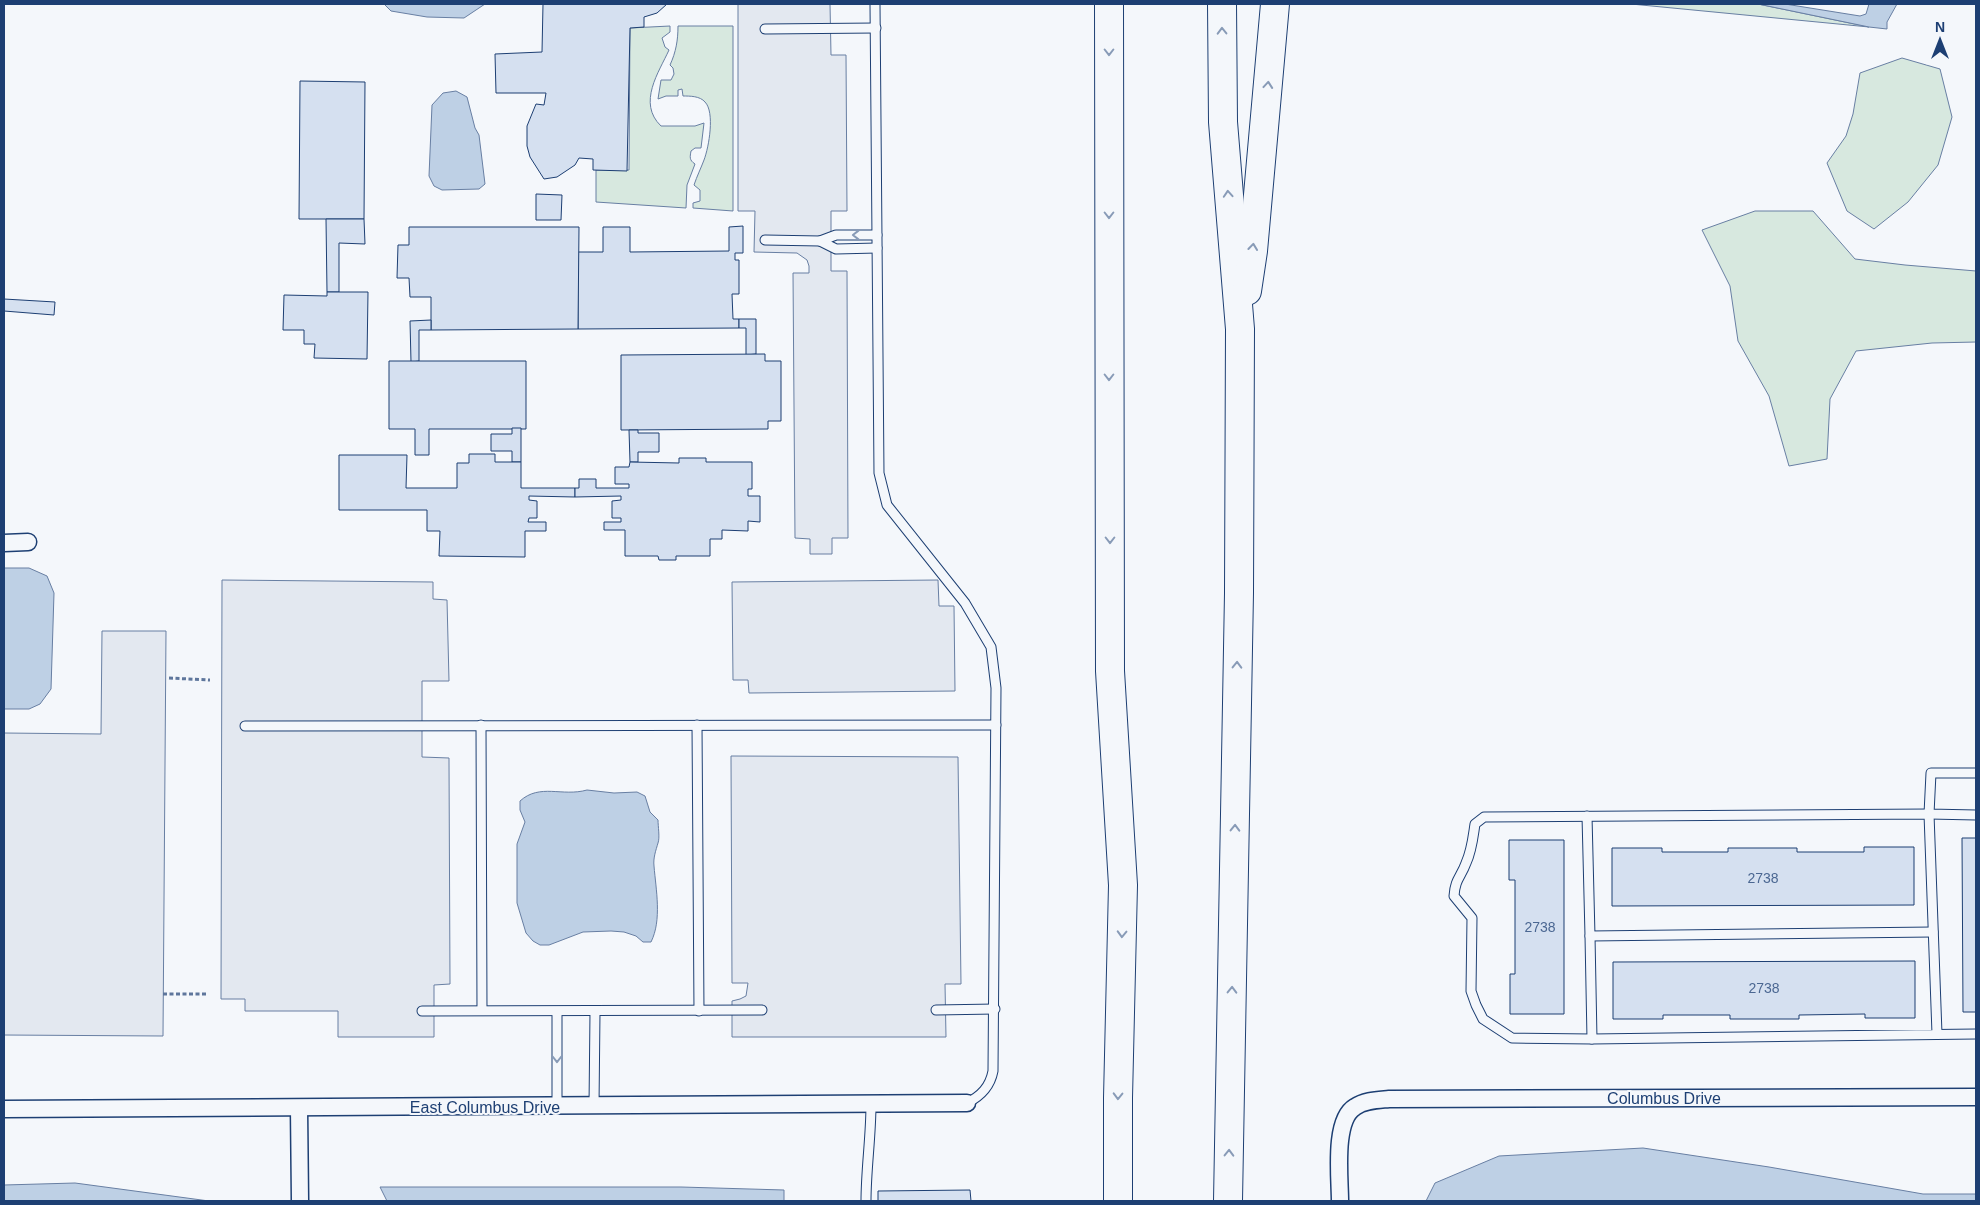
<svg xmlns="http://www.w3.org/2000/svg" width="1980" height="1205" viewBox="0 0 1980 1205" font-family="Helvetica,sans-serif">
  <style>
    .green { fill: #d7e8df; stroke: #687fa3 }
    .parking { fill: #e3e8f0; stroke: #687fa3 }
    .water { fill: #bed0e5; stroke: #687fa3 }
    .building { fill: #d5e0f0; stroke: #1d3f73 }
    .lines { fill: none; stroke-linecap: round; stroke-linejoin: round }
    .service-casing { stroke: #1d3f73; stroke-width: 11 }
    .minor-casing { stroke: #1d3f73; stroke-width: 19 }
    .motorway-casing { stroke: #1d3f73; stroke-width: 30 }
    .path { stroke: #5e769c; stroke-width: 3; stroke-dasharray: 4 2.5; stroke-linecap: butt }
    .service { stroke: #f4f7fb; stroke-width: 9 }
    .minor { stroke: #f4f7fb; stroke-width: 16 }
    .motorway { stroke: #f4f7fb; stroke-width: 28 }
    .oneway { stroke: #889bb7 }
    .labels { text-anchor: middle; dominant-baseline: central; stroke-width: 4; stroke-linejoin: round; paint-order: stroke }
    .number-label { font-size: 14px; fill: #4b6792 }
    .street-label { font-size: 16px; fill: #1d3f73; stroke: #f4f7fb }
  </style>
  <rect width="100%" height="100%" fill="#f4f7fb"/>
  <g class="green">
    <path d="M1631,4h127l111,23z"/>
    <path d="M670,26v6l-8,6 3,9 4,3c-10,22 -32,53 -8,76h34l9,-3 -3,25h-6l-4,3c-1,6 -2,9 4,13l-8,21 -1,23 -90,-6v-32h33l1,-142z"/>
    <path d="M678,26h55v185l-40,-3v-5l7,-2v-11l-6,-5c3,-9 7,-17 10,-25 5,-13 11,-48 1,-58 -5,-6 -15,-6 -22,-6l-1,-7 -4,1v6h-12l-8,3 3,-19h10l3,-6 -1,-6 -3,-3c6,-13 8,-25 8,-39z"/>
    <path d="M1902,58l38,11 12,48 -14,48 -30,37 -34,27 -27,-18 -20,-48 19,-27 7,-22 7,-41z"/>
    <path d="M1755,211h58l42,48 50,6 71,6v71l-44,1 -76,8 -26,48 -3,60 -38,7 -20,-70 -31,-55 -8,-55 -28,-56z"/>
  </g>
  <g class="parking">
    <path d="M738,4h92l1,51h15l1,156h-16v60h16l1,267h-16v16h-22v-15l-15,-1 -2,-265h16v-7l-2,-6 -10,-7 -43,-1 1,-41h-17z"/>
    <path d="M222,580l211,2v17l14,1 2,81h-27v76l27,1 1,226 -16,1v52h-96v-26h-93v-12h-24z"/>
    <path d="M938,580l1,26h15l1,85 -206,2 -1,-13h-15l-1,-98z"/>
    <path d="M102,631h64l-3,405 -159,-1v-302l97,1z"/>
    <path d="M731,756l227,1 3,227h-16l1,53h-214v-36l8,-2 6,-3 2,-13h-16z"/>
  </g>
  <g class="water">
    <path d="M384,4h101l-21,14 -37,-1 -36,-6z"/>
    <path d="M1758,4h27l75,12 6,-2 3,-10h28l-10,18v7l-18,-2z"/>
    <path d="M456,91l11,6 8,31 4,7 6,49 -6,5 -37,1 -8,-4 -5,-10 3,-71 11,-12z"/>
    <path d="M4,568h25l18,8 7,17 -3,96 -11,15 -11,5h-25z"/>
    <path d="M587,790l27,3 23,-1 8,4 5,16 8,8c0,6 2,18 0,23 -2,7 -5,15 -4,23 2,24 8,54 -3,76h-8l-7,-6 -12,-4 -13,-1 -28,1 -34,13h-9l-7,-4 -7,-8 -9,-30v-59l8,-22 -5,-12v-9c20,-18 42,-4 67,-11z"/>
    <path d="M1643,1148l126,19 154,27h53v7h-550l9,-18 64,-27z"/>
    <path d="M75,1183l134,18h-205v-16z"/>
    <path d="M380,1187h301l103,3v11h-397z"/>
  </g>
  <g class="building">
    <path d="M543,4h124l-10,9 -13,4v10l-14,1 -3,143 -34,-1v-11l-14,-1 -4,7 -18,12 -13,2 -14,-22 -3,-11v-20l9,-22 8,1 2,-12h-50l-1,-39 47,-2z"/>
    <path d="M300,81l65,1 -1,137h-65z"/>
    <path d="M536,194l26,1 -1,25h-25z"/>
    <path d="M326,219h38l1,25 -26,-1v49h-12z"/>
    <path d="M743,226v27h-8v7h4v34h-7l1,25h6v9l-161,1v-77h25v-25h27v25l99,-1v-24z"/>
    <path d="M409,227h170l-1,102 -147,1v-33h-21l-1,-19h-12l1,-33h11z"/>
    <path d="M327,292h41l-1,67 -53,-1 1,-14h-11v-14h-21l1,-35 43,1z"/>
    <path d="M4,299l51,3 -1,13 -50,-4z"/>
    <path d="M739,319h17v35l-10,1v-27h-7z"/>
    <path d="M431,320v10h-12v31l-8,1 -1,-41z"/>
    <path d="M765,354v7h16v60h-13v8l-147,1v-75z"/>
    <path d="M389,361h137v68h-97v26h-14v-26h-26z"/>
    <path d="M512,428h9v34h-9v-11h-21v-17h21z"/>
    <path d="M629,430h9v3h21v19h-21v10h-8z"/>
    <path d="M469,454h26v8h26v26h54v9l-46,-1v4l8,1v17h-8l-1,4h18v9h-21v26l-86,-1 1,-25h-13v-21h-88v-55h68l-1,33h51v-25h12z"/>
    <path d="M679,458h27v4h46v27h-4v7h12v26l-12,-1v10l-26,-1v9h-12v17h-34v4h-17l-1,-4h-33v-26h-21v-8h17v-4h-9v-17l9,-1v-4l-46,1v-9h4v-9h17v9h33v-4h-14v-17h14l1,-5 49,1z"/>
    <path d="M1962,838h14v174h-13z"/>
    <path d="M1509,840h55v174h-54v-40h5v-94h-6z"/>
    <path d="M1864,847h50v58l-302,1v-58h50v4h66v-4h69v4h67z"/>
    <path d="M1915,961v57h-50v-4l-66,1v4h-69v-4h-67v4h-50v-57z"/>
    <path d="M970,1190l1,11h-93v-10z"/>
  </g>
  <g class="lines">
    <defs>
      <g id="service">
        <path d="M875,4l4,469 8,32 78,98 26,44 5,41 -3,383c-3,16 -12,25 -26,32"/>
        <path d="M765,29l111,-1"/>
        <path d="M877,235h-41l-16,6 16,8 41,-1"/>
        <path d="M765,240l55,1"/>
        <path d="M481,725l1,285"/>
        <path d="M697,725l2,286"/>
        <path d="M245,726l751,-1"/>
        <path d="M1976,773h-45l-2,41 47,1"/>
        <path d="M1587,816l3,120 343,-4"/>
        <path d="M1590,936l2,103"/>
        <path d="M936,1010l59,-1"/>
        <path d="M422,1011l340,-1"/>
        <path d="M557,1012v95"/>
        <path d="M1937,1034l-8,-220 -445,3 -9,7c-2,13 -3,26 -9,39 -5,14 -11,16 -12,33l18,22 -1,73 5,14 7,14 29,19 80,1 384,-5"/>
        <path d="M594,1107l1,-95"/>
        <path d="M866,1201c0,-32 5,-64 5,-97"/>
      </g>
      <g id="minor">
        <path d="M4,543l24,-1"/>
        <path d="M299,1108l1,93"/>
        <path d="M4,1109l963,-6"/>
        <path d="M1340,1201c0,-23 -7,-81 15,-94 10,-7 23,-7 34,-8l587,-2"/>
      </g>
      <g id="motorway">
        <path d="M1109,4l1,667 13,214 -5,213v103"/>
        <path d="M1222,4l1,118 17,207 -1,264 -11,608"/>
        <path d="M1247,291l6,-40 22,-247"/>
      </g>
    </defs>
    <use href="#service" class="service-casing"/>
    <use href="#minor" class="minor-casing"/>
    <use href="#motorway" class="motorway-casing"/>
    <g class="path">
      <path d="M169,678l41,2"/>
      <path d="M163,994h45"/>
    </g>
    <use href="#service" class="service"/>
    <use href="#minor" class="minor"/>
    <use href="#motorway" class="motorway"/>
  </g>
  <defs><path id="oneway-chevron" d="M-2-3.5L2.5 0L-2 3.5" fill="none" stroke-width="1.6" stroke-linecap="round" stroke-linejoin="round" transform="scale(1.25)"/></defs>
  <g class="oneway">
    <use href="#oneway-chevron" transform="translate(1222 31) rotate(-91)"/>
    <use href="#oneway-chevron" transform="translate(1109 52) rotate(90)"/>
    <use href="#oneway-chevron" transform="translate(1268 85) rotate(-85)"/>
    <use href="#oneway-chevron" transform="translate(1228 194) rotate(-94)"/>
    <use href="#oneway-chevron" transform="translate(1109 215) rotate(90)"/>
    <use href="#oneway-chevron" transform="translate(856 235) rotate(180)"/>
    <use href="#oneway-chevron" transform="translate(1253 247) rotate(-84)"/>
    <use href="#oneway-chevron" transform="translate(1109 377) rotate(90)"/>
    <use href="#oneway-chevron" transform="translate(1110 540) rotate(90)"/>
    <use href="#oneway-chevron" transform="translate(1237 665) rotate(-89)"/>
    <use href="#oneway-chevron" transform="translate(1235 828) rotate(-89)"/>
    <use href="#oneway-chevron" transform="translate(1122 934) rotate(92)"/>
    <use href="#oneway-chevron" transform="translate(1232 990) rotate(-89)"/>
    <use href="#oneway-chevron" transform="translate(557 1059) rotate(90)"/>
    <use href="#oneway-chevron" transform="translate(1118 1096) rotate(91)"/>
    <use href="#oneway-chevron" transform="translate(1229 1153) rotate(-89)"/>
  </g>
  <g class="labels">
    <g class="number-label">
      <text x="1763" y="878">2738</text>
      <text x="1540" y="927">2738</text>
      <text x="1764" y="988">2738</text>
    </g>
    <g class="street-label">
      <text x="1664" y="1098">Columbus Drive</text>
      <text x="485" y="1107">East Columbus Drive</text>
    </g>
  </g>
  <rect width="1980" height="1205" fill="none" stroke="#1d3f73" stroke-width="10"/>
  <g transform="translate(1940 40)" stroke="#f4f7fb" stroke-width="4" paint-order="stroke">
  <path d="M0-4L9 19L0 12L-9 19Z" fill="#1d3f73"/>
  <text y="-8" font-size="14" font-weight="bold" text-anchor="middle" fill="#1d3f73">N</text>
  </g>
</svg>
